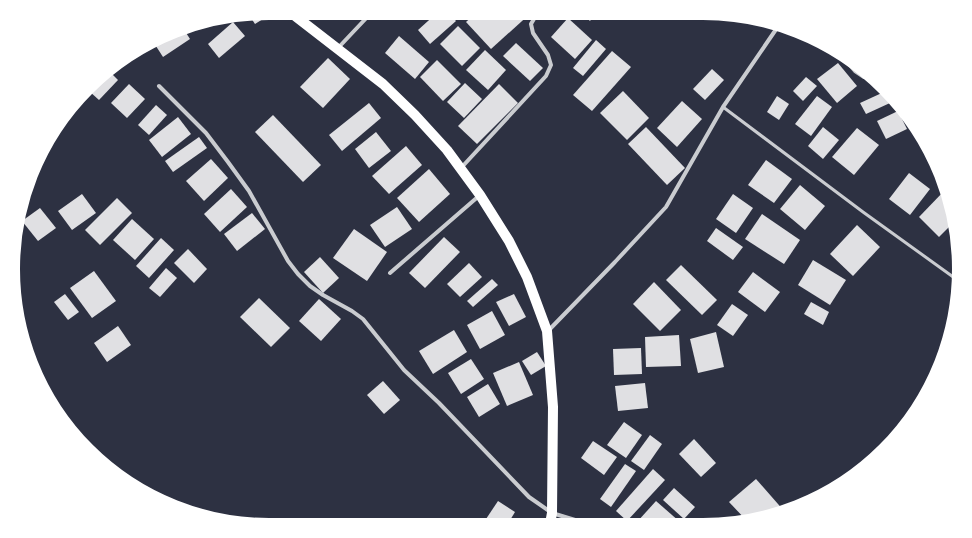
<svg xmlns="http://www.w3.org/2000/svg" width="972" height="538" viewBox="0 0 972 538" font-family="'Exo 2',sans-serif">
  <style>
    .building { fill: #e0e0e3 }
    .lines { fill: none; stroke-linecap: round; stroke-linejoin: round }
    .service { stroke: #caccd0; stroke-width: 3 }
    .minor { stroke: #caccd0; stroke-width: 4 }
    .primary { stroke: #fff; stroke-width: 10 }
    .rim { fill: none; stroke: #fff; stroke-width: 2 }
  </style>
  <rect width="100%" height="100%" fill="#2d3142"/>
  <g class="building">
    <path d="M269,12h5l-19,12 -6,-9z"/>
    <path d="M438,12h10l8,9 -26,23 -12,-14z"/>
    <path d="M477,12h55l-41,37 -25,-27z"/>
    <path d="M580,12h17l-7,9z"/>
    <path d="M568,18l24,22 -17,19 -24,-22z"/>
    <path d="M233,22l12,14 -26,22 -11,-14z"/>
    <path d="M458,26l22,22 -18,18 -22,-22z"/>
    <path d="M183,28l7,11 -27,18 -9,-14z"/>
    <path d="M399,36l30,26 -14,17 -30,-26z"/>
    <path d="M596,40l10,9 -23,27 -10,-8z"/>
    <path d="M516,43l27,25 -13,13 -27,-25z"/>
    <path d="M485,50l21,20 -18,20 -22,-20z"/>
    <path d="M612,51l19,16 -39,44 -19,-16z"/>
    <path d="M328,58l22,21 -27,29 -23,-21z"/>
    <path d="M437,60l24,24 -18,17 -23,-24z"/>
    <path d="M838,63l19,23 -20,17 -20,-24z"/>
    <path d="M712,69l12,11 -19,20 -12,-11z"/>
    <path d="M108,70l10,10 -19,20 -10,-9z"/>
    <path d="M806,77l11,9 -14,15 -10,-10z"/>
    <path d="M465,83l17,16 -18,19 -17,-16z"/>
    <path d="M129,84l16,15 -18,19 -16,-15z"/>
    <path d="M499,84l19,19 -41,41 -19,-18z"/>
    <path d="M623,91l26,27 -22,22 -27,-27z"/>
    <path d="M884,92l6,11 -24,11 -6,-11z"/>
    <path d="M777,96l12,8 -10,16 -12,-8z"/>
    <path d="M817,96l15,11 -21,29 -16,-12z"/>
    <path d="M682,101l20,18 -25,28 -20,-19z"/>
    <path d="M369,103l12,15 -39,33 -13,-16z"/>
    <path d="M156,105l11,10 -18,20 -11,-10z"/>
    <path d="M898,111l9,18 -21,10 -9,-18z"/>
    <path d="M273,115l48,50 -18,17 -48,-50z"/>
    <path d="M178,117l13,17 -29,23 -13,-17z"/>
    <path d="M646,127l39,41 -18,17 -39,-41z"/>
    <path d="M823,127l16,13 -16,19 -15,-13z"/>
    <path d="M857,128l22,17 -25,30 -22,-18z"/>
    <path d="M376,132l15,19 -22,17 -14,-19z"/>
    <path d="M199,137l8,11 -34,24 -8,-11z"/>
    <path d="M406,146l16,19 -33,29 -17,-18z"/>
    <path d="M211,159l17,19 -24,23 -18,-20z"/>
    <path d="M766,160l26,19 -18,24 -26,-18z"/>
    <path d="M429,169l21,25 -31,28 -22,-24z"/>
    <path d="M909,173l21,16 -20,26 -21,-16z"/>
    <path d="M800,185l25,21 -20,24 -25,-21z"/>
    <path d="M231,189l16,18 -27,25 -16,-18z"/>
    <path d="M945,190l6,13 2,20 -14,14 -20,-20z"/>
    <path d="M82,194l14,19 -24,17 -14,-19z"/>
    <path d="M733,194l20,14 -17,25 -20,-14z"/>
    <path d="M117,198l15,15 -32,32 -15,-15z"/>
    <path d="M397,207l15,22 -27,18 -15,-22z"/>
    <path d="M40,208l16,20 -18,13 -16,-20z"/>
    <path d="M252,213l13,16 -28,22 -13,-17z"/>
    <path d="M762,214l38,26 -16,24 -39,-25z"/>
    <path d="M132,219l22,20 -19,21 -22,-20z"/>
    <path d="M857,225l23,22 -27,29 -23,-22z"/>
    <path d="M716,228l27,19 -10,13 -26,-19z"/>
    <path d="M354,229l33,23 -20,29 -34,-23z"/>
    <path d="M444,237l16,15 -35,36 -16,-15z"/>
    <path d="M161,238l13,12 -25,28 -13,-12z"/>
    <path d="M188,249l19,20 -13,14 -20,-20z"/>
    <path d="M320,257l19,21 -16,15 -19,-21z"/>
    <path d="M813,260l33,20 -16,25 -32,-20z"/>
    <path d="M469,263l13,14 -22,20 -13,-13z"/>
    <path d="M681,265l36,35 -15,15 -36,-35z"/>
    <path d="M166,268l11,10 -17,19 -11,-9z"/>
    <path d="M94,271l22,30 -24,17 -22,-30z"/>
    <path d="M753,272l27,20 -15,20 -27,-20z"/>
    <path d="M492,279l6,6 -25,22 -6,-6z"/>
    <path d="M654,282l27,28 -21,21 -27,-27z"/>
    <path d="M65,294l14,18 -11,8 -14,-18z"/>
    <path d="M514,294l12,23 -17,9 -13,-24z"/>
    <path d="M259,298l31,30 -19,19 -31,-30z"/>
    <path d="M319,299l22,20 -20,22 -22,-20z"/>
    <path d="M811,302l18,10 -6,13 -19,-11z"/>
    <path d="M732,304l16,11 -15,21 -16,-11z"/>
    <path d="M492,311l13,24 -25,14 -13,-24z"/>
    <path d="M118,326l13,19 -24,17 -13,-19z"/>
    <path d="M454,330l13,22 -34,22 -14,-23z"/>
    <path d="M716,332l8,35 -26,6 -8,-34z"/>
    <path d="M679,335l2,31 -35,1 -1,-30z"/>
    <path d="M641,348l1,26 -28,1 -1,-26z"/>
    <path d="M537,352l9,14 -15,9 -9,-14z"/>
    <path d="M471,359l13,20 -23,15 -13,-21z"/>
    <path d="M519,362l14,33 -26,11 -14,-33z"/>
    <path d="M383,381l17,19 -16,14 -17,-19z"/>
    <path d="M645,383l3,25 -30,3 -3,-25z"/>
    <path d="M488,384l12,20 -21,13 -12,-20z"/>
    <path d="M624,422l18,13 -16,23 -19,-13z"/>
    <path d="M650,435l12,9 -18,26 -13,-9z"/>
    <path d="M694,439l22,24 -15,14 -22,-23z"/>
    <path d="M593,441l24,16 -13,18 -23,-17z"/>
    <path d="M625,464l11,7 -25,36 -11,-8z"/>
    <path d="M653,469l12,11 -38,41 -11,-10z"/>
    <path d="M756,479l29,33 -38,9 -18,-19z"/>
    <path d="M674,488l21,19 -11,12 -21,-19z"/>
    <path d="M498,501l17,11 -8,13h-25z"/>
    <path d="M656,501l24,21 -2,2h-39l-2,-2z"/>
  </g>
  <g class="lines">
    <path class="service" d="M723,107l140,105 93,67"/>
    <g class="minor">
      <path d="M831,46l10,9 14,16 9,6h3"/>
      <path d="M338,48l34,-36"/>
      <path d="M159,86l47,47 22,29 21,29 39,70 10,13 12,12 13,9 29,16 11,8 41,51 35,33 90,94 23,16 23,7 22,4"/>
      <path d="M461,168l85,-92 5,-11 -3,-10 -15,-22 -2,-9 7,-12"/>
      <path d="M390,273l90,-78"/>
      <path d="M548,331l67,-69 51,-55 57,-100 56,-82"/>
    </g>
    <path class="primary" d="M290,12l93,72 32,31 32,35 33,45 29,46 18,36 20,54 6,76 -1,106 -2,11"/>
  </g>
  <path d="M0 0H972V538H0ZM269 19H703A250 250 0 0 1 953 269V269A250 250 0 0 1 703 519H269A250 250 0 0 1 19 269V269A250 250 0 0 1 269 19Z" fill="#fff" fill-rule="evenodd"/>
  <path class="rim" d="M269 19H703A250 250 0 0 1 953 269V269A250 250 0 0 1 703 519H269A250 250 0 0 1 19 269V269A250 250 0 0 1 269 19Z"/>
</svg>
